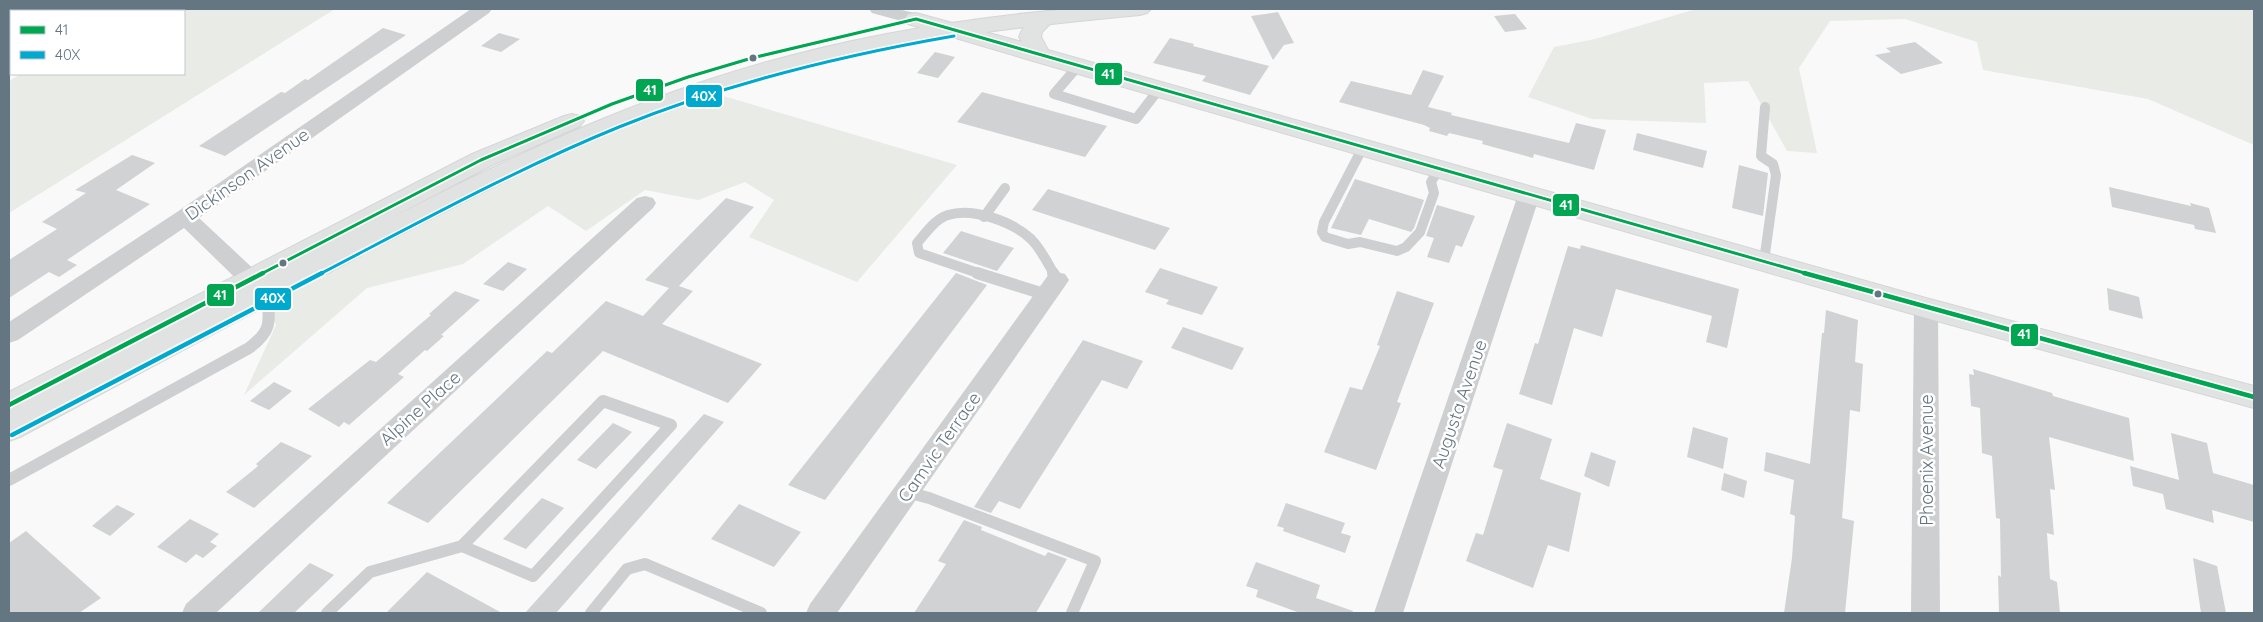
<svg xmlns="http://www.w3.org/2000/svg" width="2263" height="622" viewBox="0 0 2263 622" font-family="Quicksand,sans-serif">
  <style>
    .green { fill: #e8ebe6 }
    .building { fill: #d0d2d3 }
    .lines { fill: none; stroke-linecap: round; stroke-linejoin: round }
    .secondary-casing { stroke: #d5d6d7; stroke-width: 2 }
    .primary-casing { stroke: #d5d6d7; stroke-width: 2 }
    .lane-far1 { stroke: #cecfd0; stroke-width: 10 }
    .lane { stroke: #cecfd0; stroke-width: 12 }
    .street { fill: #cecfd0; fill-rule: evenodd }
    .secondary { fill: #e1e2e2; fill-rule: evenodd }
    .primary { fill: #e1e2e2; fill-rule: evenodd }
    .bus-1-far1-casing { stroke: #fff; stroke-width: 6 }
    .bus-1-casing { stroke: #fff; stroke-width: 8 }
    .bus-2-far1-casing { stroke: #fff; stroke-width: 6 }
    .bus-2-casing { stroke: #fff; stroke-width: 8 }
    .bus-1-far1 { stroke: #00a651; stroke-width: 3 }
    .bus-1 { stroke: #00a651; stroke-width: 4.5 }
    .bus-2-far1 { stroke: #00a9ce; stroke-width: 3 }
    .bus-2 { stroke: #00a9ce; stroke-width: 4.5 }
    .bus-dot { fill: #657683; stroke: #fff; stroke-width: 2 }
    .labels { text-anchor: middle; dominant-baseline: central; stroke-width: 5; stroke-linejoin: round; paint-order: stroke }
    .street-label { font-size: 18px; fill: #657683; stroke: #fff }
    .line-badge { stroke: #fff; stroke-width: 2 }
    .badge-label { font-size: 14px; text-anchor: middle; font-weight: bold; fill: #fff }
  </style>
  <rect width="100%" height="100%" fill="#f9f9f9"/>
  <g class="green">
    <path d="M137,9h198l-326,204v-132l12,-7h163v-63h-51z"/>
    <path d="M1696,9h558v136l-106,-46 -165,-29 -6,-28 -72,-23 -75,2 -31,47 18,85 -30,-2 -39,-70 -44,2 2,40 -114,-4 -64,-22 26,-50 41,-8z"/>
    <path d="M703,90l254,75 -100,117 -108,-45 25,-37 -29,-18 -47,18 -53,-10 -59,41 -38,-25 -85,58 -96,24 -123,107 32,-70 -9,-19 224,-120z"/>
  </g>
  <g class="building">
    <path d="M1278,12l16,31 -10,2 -11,15 -22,-44z"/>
    <path d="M1515,14l12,15 -22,3 -11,-16z"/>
    <path d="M383,28l23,7 -181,121 -26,-10 82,-54 4,1 20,-14 3,1z"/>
    <path d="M499,33l21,6 -19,13 -20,-6z"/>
    <path d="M1170,38l24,6 -1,2 76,20 -19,29 -48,-14 4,-5 -53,-13z"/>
    <path d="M1915,42l28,21 -42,11 -26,-19 16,-3 -5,-4z"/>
    <path d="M935,52l20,5 -17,21 -21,-5z"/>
    <path d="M1423,70l21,6 -16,31 24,6 -1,2 118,28 7,-20 30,7 -12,40 -60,-16 -1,4 -51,-14 1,-3 -34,-8 -2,3 -18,-5 1,-3 -6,-3 -85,-23 12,-21 60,14z"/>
    <path d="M982,92l125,34 -22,31 -128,-35z"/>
    <path d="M1637,133l70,18 -4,17 -70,-18z"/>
    <path d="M132,155l23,8 -39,27 34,14 -83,56 10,5 -18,12 -10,-5 -40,26v-38l48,-31 -15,-7 44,-29 -11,-3z"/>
    <path d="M1739,165l29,8 -5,43 -31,-8z"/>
    <path d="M1355,179l69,21 -10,28 -3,4 -42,-13 -8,16 -30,-7z"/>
    <path d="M2109,187l82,19 -1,-3 19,5 7,25 -21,-4 -1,-4 -82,-18z"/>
    <path d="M1048,189l75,24 47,15 -15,22 -123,-40z"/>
    <path d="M726,198l28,9 -75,79 14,5 -31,33 100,40 -34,39 -125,-52 -175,172 -41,-20 160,-152 5,2 54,-52 37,15 26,-28 -24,-8z"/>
    <path d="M1437,205l38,11 -13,31 -6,-2 -7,18 -22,-6 7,-19 -8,-2z"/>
    <path d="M961,231l53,17 -17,23 -54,-18z"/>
    <path d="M1581,245l158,44 -12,59 -21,-6 6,-26 -96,-27 -14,48 -28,-9 -22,77 -33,-11 16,-51 3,1 30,-98 12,3z"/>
    <path d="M508,262l19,7 -24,22 -20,-7z"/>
    <path d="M1160,268l58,19 -16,28 -36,-11 3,-4 -24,-8z"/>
    <path d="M956,273l31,12 -162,215 -37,-15z"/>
    <path d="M2107,288l32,9 4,22 -34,-9z"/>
    <path d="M455,291l25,9 -39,35 3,1 -17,15 -2,-1 -27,24 6,3 -55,48 -5,-3 -5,5 -31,-18 62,-49 6,2 55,-47 -2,-1z"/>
    <path d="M1397,291l37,12 -37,99 4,1 -25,67 -52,-18 26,-65 12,3 18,-44 -3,-1z"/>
    <path d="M1826,310l32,10 -3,42 8,2 -3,48 -10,-2 -3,44 -5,64 12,3 -9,92h-61l8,-55 3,-42 -5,-2 4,-34 -30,-9 2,-19 44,12 12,-131h2z"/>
    <path d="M1183,327l61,21 -12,22 -61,-22z"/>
    <path d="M1083,340l60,21 -16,28 -25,-9 -82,129 -21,-8 -8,12 -17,-6z"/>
    <path d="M1973,369l79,24 1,3 76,22 5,43 -85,-24 6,53 -5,-1 4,46 -7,-2 3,46 7,3 3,31h-61l-1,-38 3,2 -1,-58 -4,-1 -4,-62 -10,-3 -2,-45 -9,-2 -2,-32 5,1z"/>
    <path d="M274,382l18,9 -23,19 -19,-9z"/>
    <path d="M704,414l20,8 -168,191h-31z"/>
    <path d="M613,423l19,9 -36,37 -19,-9z"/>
    <path d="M1507,423l45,16 -12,40 41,14 -12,59 -21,-7 -15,43 -67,-27 10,-28 7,2 20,-65 -10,-3z"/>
    <path d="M1693,427l35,11 -5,31 -36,-12z"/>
    <path d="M2171,433l36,10 6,30 41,12v37l-42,-12 2,13 -48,-14 -3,-15 -30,-8 -3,-20 49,14z"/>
    <path d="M281,442l31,14 -58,52 -28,-16 32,-26 -2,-2z"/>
    <path d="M1591,452l25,9 -7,26 -25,-11z"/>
    <path d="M1724,473l23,8 -3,17 -23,-8z"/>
    <path d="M542,498l22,10 -38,41 -23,-10z"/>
    <path d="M1286,503l59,20 -4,10 10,3 -6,17 -62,-22 1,-3 -7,-2z"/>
    <path d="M739,504l62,28 -27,35 -63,-28z"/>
    <path d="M117,505l18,9 -25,22 -18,-10z"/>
    <path d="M190,519l29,15 -9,8 7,4 -14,12 -7,-4 -10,9 -29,-16z"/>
    <path d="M964,520l18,7 -1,3 64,26 3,-4 19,7 -31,54h-122l32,-49 -8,-3z"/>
    <path d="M26,531l75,67 -22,15h-70v-70z"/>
    <path d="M2193,558l24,8 9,47h-25z"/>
    <path d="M1256,562l64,23 -4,13 37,13 -1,2h-52l-44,-16 2,-7 -12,-4z"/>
    <path d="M310,563l24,12 -40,38h-36z"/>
    <path d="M427,572l75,41h-116z"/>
  </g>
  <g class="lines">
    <defs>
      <path id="secondary" d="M1046,11l8,1 3,5 -15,15 -1,5 7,13 878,248 328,88v22l-328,-90 -893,-257 -125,-37 -3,-5 3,-5 8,-1 106,29 -3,-5c4,-12 14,-23 27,-26z"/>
      <path id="primary" d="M1071,9h80l-4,4 -7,2c-140,13 -278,29 -412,73 -131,42 -254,108 -376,172 -110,59 -221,118 -332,177l-11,4v-49l463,-238 92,-38 8,-2 8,2 4,5 -4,5 -90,40 -132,69c114,-59 230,-116 353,-156 115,-38 240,-60 360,-70z"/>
    </defs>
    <use href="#secondary" class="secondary-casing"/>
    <use href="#primary" class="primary-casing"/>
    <g class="lane-far1">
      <path d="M1078,66l-24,28 82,25 23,-30"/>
      <path d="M1363,147l-39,75 -2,10 3,5 23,7 12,-2 37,9 9,-4 14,-15 14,-39 -3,-11 8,-13"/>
      <path d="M984,217l21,-29"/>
      <path d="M1764,261l12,-86 -3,-11 -12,-8 4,-49"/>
      <path d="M981,274l-62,-21 -2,-10c9,-10 18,-24 31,-28 25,-8 65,7 83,24 10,10 16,23 23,35"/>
    </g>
    <g class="lane">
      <path d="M977,273l70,22"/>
      <path d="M1053,273l4,7"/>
      <path d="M603,401l68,24 -138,151 -71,-30z"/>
      <path d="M9,480l240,-132c23,-17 21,-26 18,-53"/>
      <path d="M907,492l22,6 166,63 -23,52"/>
      <path d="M327,613l43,-41 92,-26"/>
      <path d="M591,613l36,-44 18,-5 116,49"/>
    </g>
    <g class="street">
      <path d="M471,9h21l-3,4 -290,205 74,69 4,6 -4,6 -8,2 -8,-2 -73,-71 -166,112 -9,3v-21l168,-110z"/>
      <path d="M869,9h29l25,6 2,4 -2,4 -7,2 -44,-12z"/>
      <path d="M1529,188l8,2 3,5 -137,418h-29l144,-418 3,-5z"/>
      <path d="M645,196l8,2 3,5 -3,5 -437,405h-34l4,-9 451,-406z"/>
      <path d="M1057,272l8,2 4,6 -4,6 -228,327h-31l4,-9 239,-330z"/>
      <path d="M1926,299l8,3 4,6 2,305h-29l3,-305 4,-6z"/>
    </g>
    <use href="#secondary" class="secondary"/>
    <use href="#primary" class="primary"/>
    <defs>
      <path id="bus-1-far1" d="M261,274l220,-114 131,-56 76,-27 64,-19 164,-39 892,255"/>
      <g id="bus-1">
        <path d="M1804,273l450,124"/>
        <path d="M9,405l254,-132"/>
      </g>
      <path id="bus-2-far1" d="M320,274c98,-51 196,-105 299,-147 108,-44 220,-71 335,-91"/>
      <path id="bus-2" d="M12,435l310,-162"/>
    </defs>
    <use href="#bus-1-far1" class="bus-1-far1-casing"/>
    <use href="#bus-1" class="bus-1-casing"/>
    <use href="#bus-2-far1" class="bus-2-far1-casing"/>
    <use href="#bus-2" class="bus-2-casing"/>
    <use href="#bus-1-far1" class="bus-1-far1"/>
    <use href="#bus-1" class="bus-1"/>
    <use href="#bus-2-far1" class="bus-2-far1"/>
    <use href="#bus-2" class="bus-2"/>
  </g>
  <g class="bus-dot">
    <circle cx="753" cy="58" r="4.5"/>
    <circle cx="283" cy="263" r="4.5"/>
    <circle cx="1878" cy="294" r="4.5"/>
  </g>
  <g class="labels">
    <g class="street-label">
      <text transform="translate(247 174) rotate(-35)">Dickinson Avenue</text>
      <text transform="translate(1459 404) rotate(-71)">Augusta Avenue</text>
      <text transform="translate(420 408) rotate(-42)">Alpine Place</text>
      <text transform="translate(939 447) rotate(-55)">Camvic Terrace</text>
      <text transform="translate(1926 460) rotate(-90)">Phoenix Avenue</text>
    </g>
  </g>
  <g class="line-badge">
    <rect x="1094" y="62" width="29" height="24" rx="5" fill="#00a651"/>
    <rect x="635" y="78" width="29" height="24" rx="5" fill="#00a651"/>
    <rect x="685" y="84" width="38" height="24" rx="5" fill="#00a9ce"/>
    <rect x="1552" y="193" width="28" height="24" rx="5" fill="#00a651"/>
    <rect x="206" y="283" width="29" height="24" rx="5" fill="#00a651"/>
    <rect x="254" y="287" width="38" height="24" rx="5" fill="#00a9ce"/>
    <rect x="2010" y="323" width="29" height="24" rx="5" fill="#00a651"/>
  </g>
  <g class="badge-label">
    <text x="1108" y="79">41</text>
    <text x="650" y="95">41</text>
    <text x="704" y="101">40X</text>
    <text x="1566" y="210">41</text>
    <text x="220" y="300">41</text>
    <text x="273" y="303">40X</text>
    <text x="2024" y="339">41</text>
  </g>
  <rect width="2263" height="622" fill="none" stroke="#657683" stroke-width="20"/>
  <rect x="10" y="10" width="175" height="65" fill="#ffffff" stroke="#c1c8cd"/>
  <rect x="20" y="26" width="25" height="8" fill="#00a651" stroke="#c1c8cd"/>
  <text x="55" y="35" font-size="15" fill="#657683">41</text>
  <rect x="20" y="51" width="25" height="8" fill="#00a9ce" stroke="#c1c8cd"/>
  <text x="55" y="60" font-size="15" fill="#657683">40X</text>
</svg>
